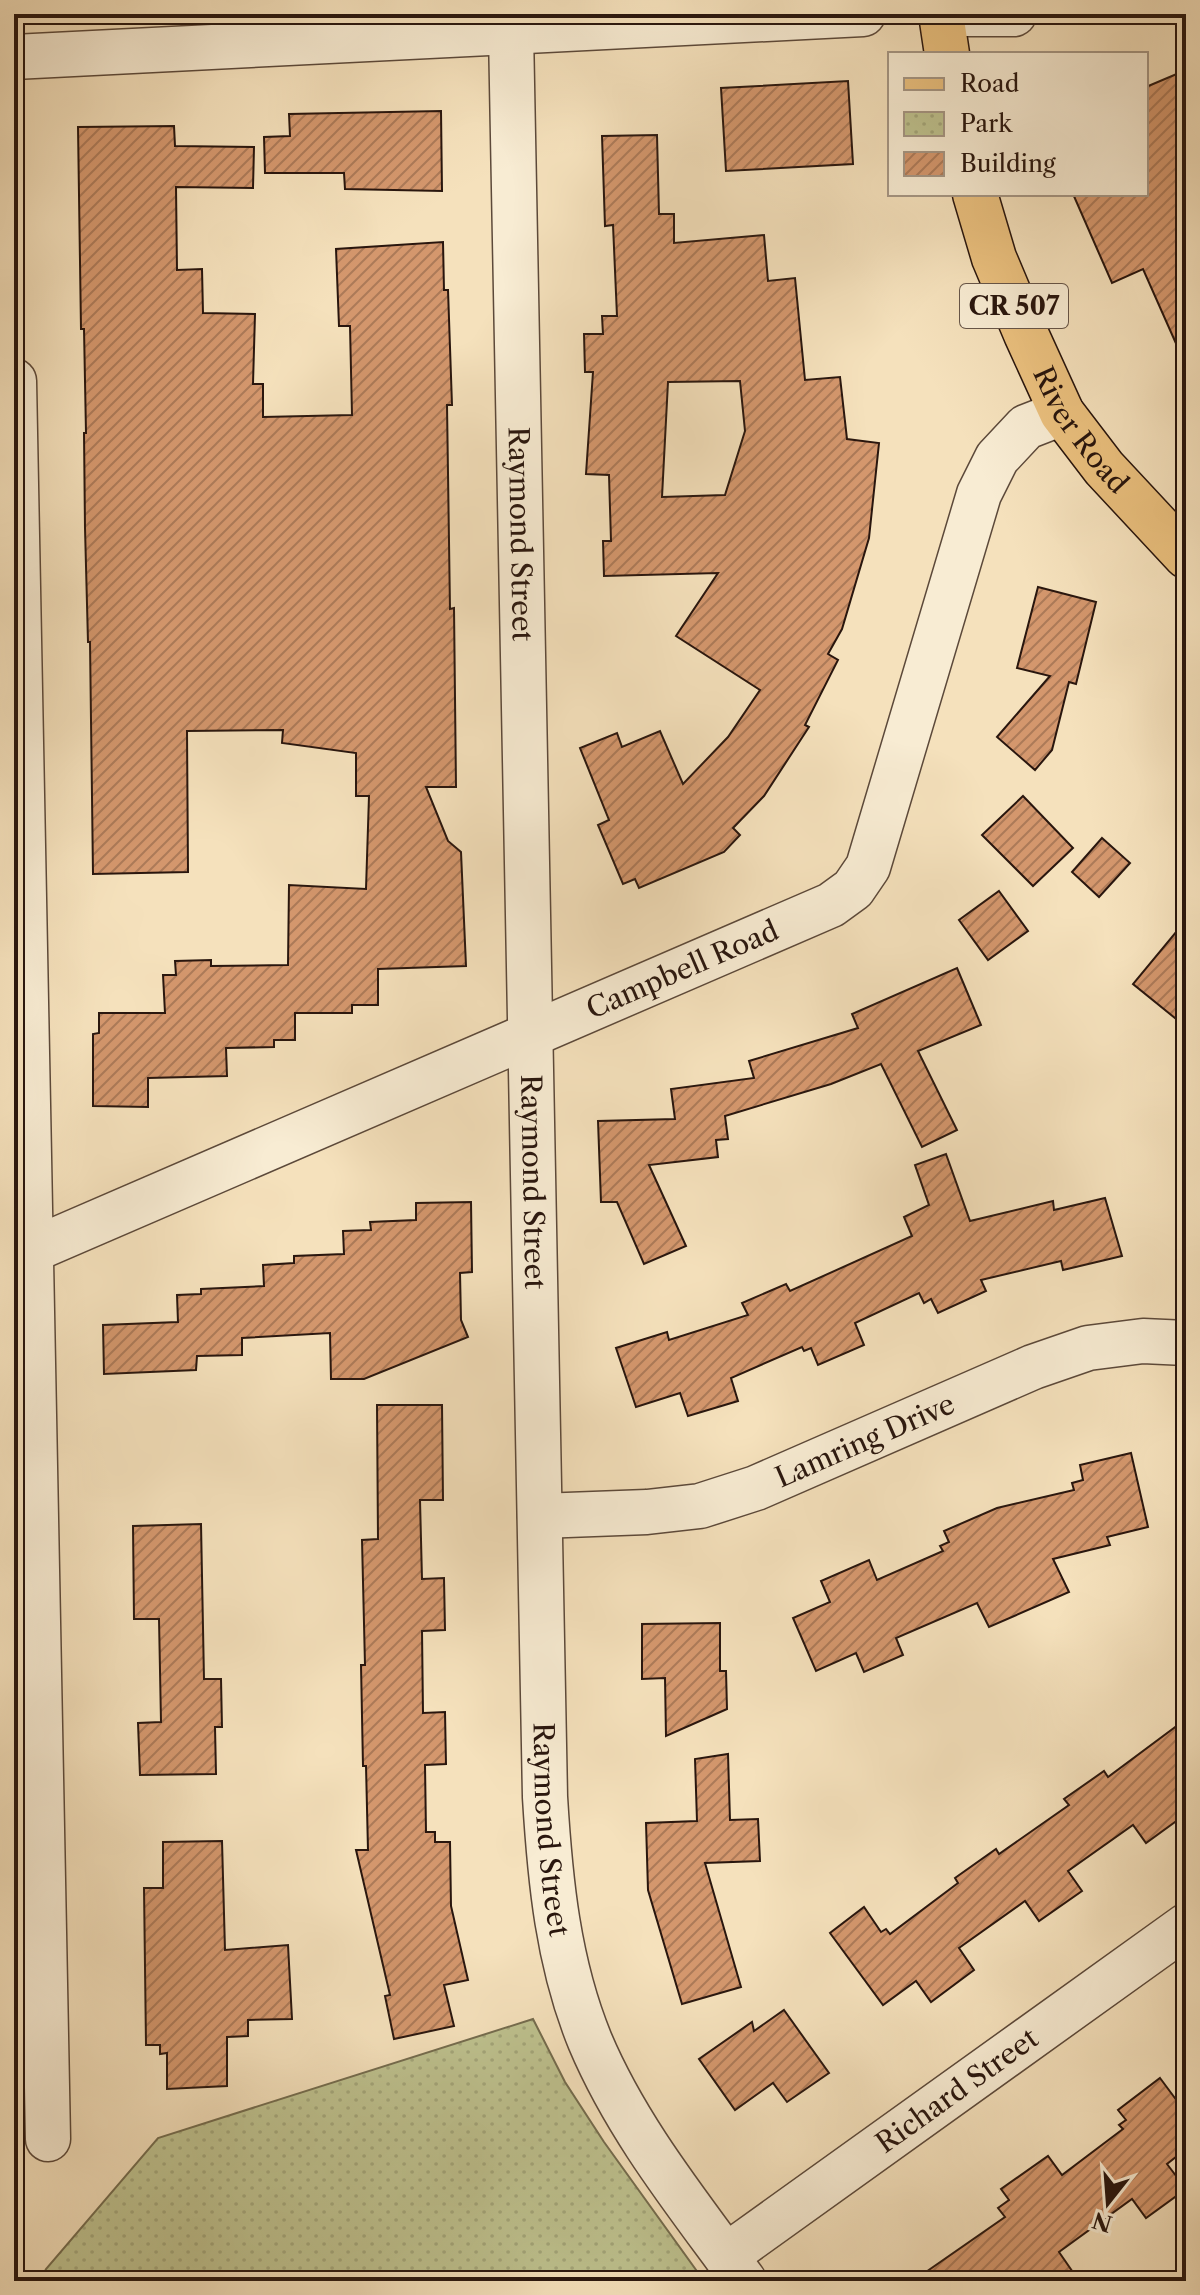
<svg xmlns="http://www.w3.org/2000/svg" width="1200" height="2295" viewBox="0 0 1200 2295" font-family="'Libre Caslon Text',serif">
  <style>
    .park { fill: url(#park-dots); stroke: #746c4e; stroke-width: 2 }
    .building { fill: url(#building-hatch); stroke: #29160e; stroke-width: 2; fill-rule: evenodd }
    .lines { fill: none; stroke-linecap: round; stroke-linejoin: round }
    .minor-casing { stroke: #5c493a; stroke-width: 47 }
    .major-casing { stroke: #29160e; stroke-width: 47 }
    .minor { stroke: #f8ecd3; stroke-width: 44 }
    .major { stroke: #eac07e; stroke-width: 44 }
    .labels { text-anchor: middle; dominant-baseline: central; stroke-width: 6; stroke-linejoin: round; paint-order: stroke }
    .shield { fill: #f8ecd3; stroke: #675649; stroke-width: 2 }
    .shield-label { font-size: 26px; font-weight: bold; fill: #29160e }
    .street-label { font-size: 28px; fill: #29160e; stroke: #f8ecd3 }
  </style>
  <defs>
    <pattern id="park-dots" width="8" height="8" patternUnits="userSpaceOnUse" patternTransform="scale(2)"><rect width="8" height="8" fill="#bec28f"/><path d="M2 2h.1M6 6h.1" fill="none" stroke="#a3a67a" stroke-width="1.8" stroke-linecap="round"/></pattern>
    <pattern id="building-hatch" width="6" height="6" patternUnits="userSpaceOnUse" patternTransform="scale(2)"><rect width="6" height="6" fill="#d4976d"/><path d="M-1 1l2-2M0 6l6-6M5 7l2-2" fill="none" stroke="#ac7a58"/></pattern>
  </defs>
  <rect width="100%" height="100%" fill="#f5e1bc"/>
  <filter id="stains"><feTurbulence type="fractalNoise" baseFrequency=".0025" numOctaves="4"/><feColorMatrix values="0 0 0 0 .2 0 0 0 0 .09 0 0 0 0 .02 0 0 0 .5 -.17"/></filter>
  <radialGradient id="worn" r=".72"><stop offset=".6" stop-color="#630" stop-opacity="0"/><stop offset="1" stop-color="#630" stop-opacity=".3"/></radialGradient>
  <path class="park" d="M533,2019l32,63 39,60 100,139h-664l6,-12 112,-131z"/>
  <g class="building">
    <path d="M1186,70v296l-43,-97 -31,14 -39,-89h73v-107z"/>
    <path d="M848,81l5,83 -127,7 -5,-83z"/>
    <path d="M441,111l1,80 -97,-2 -1,-16h-79l-1,-36 26,-1 -1,-22z"/>
    <path d="M174,126l1,20 79,1 -1,41 -77,-1 1,83 25,-1 1,44 52,1 -2,70h10v33l89,-2 -2,-89h-11l-3,-77 107,-7 1,48h4l4,115h-5l3,204 4,-1 2,179h-30l22,54 13,11 5,114 -88,3v36h-26v8h-57v27h-21v7l-48,1 1,28 -79,2v29l-55,-1v-72l6,-1v-20h66l-2,-38h13l-1,-14 36,-1v6l77,-1 1,-80 77,4 3,-93h-13v-43l-74,-10 1,-13 -96,1 1,141 -95,2 -3,-232h-2l-3,-114 -1,-95h2l-2,-104h-3l-3,-202z"/>
    <path d="M657,135l2,79h15v29l90,-8 4,46 27,-3 10,102 35,-3 7,62 32,4 -10,95 -27,91 -14,25 10,6 -33,65 4,2 -45,69 -31,32 7,7 -16,17 -85,36 -4,-9 -12,5 -25,-59 11,-5 -29,-72 37,-15 5,14 38,-16 23,53 45,-47 32,-47 -84,-54 42,-63 -114,3 -1,-35h8l-2,-66 -23,-1 7,-102h-8l-1,-38h19l-1,-18h15l-4,-91 -8,1 -3,-90zM740,381l5,50 -20,64 -63,2 6,-115z"/>
    <path d="M1038,587l58,15 -20,82 -7,-2 -17,68 -17,20 -38,-33 53,-61 -33,-8z"/>
    <path d="M1023,796l50,52 -40,38 -51,-51z"/>
    <path d="M1102,838l28,25 -31,34 -27,-25z"/>
    <path d="M999,891l29,40 -40,29 -29,-40z"/>
    <path d="M1186,920v107l-53,-43z"/>
    <path d="M957,968l24,57 -63,26 39,79 -35,17 -41,-83 -50,20 -106,32 3,23 -12,1 2,17 -69,8 37,81 -42,18 -27,-62h-16l-3,-81 77,-2 -4,-30 83,-11 -5,-17 109,-33 -6,-14z"/>
    <path d="M946,1154l24,67 83,-20 1,9 51,-12 17,58 -59,14 -2,-9 -80,19 5,11 -48,22 -7,-14 -7,4 -5,-10 -64,30 9,22 -46,20 -7,-17 -7,3 -2,-4 -71,31 7,23 -50,15 -8,-23 -44,14 -20,-59 51,-16 2,8 79,-25 -6,-12 44,-19 4,7 122,-55 -8,-19 25,-12 -14,-40z"/>
    <path d="M471,1202l1,70 -12,1 1,47 7,17 -104,42h-33l-1,-46 -88,5v17l-45,1 -1,14 -92,4 -1,-49 75,-3 -1,-27 24,-1v-5l63,-3 -1,-21 31,-2v-7l50,-2 -1,-23 28,-1 -1,-8 46,-2v-17z"/>
    <path d="M377,1405h65l1,95h-23l2,79 22,-1 1,52 -23,1 1,82 22,-1 1,52 -21,1 1,67h9v10h15l1,64 17,74 -24,5 10,41 -60,13 -9,-43 5,-1 -34,-145h12l-2,-84h-3l-2,-101h4l-3,-125 16,-1z"/>
    <path d="M1131,1453l17,74 -41,10 3,8 -57,14 16,33 -80,35 -12,-24 -81,35 7,17 -39,17 -8,-19 -40,18 -23,-53 37,-16 -9,-21 48,-21 8,20 66,-29 -3,-5 9,-4 -5,-11 53,-23 77,-18 -2,-7 11,-3 -3,-15z"/>
    <path d="M201,1524l3,155h17l1,48h-7l1,47 -76,1 -2,-52 23,-1 -2,-103h-25l-1,-93z"/>
    <path d="M720,1623v48h6l1,38 -61,27 -1,-58 -23,1v-55z"/>
    <path d="M1186,1719v95l-40,29 -13,-18 -65,46 14,20 -43,30 -14,-20 -66,47 15,22 -43,32 -15,-21 -33,24 -53,-72 34,-26 17,25 5,-3 4,5 68,-51 -3,-5 41,-29 3,5 70,-49 -5,-6 40,-28 4,6z"/>
    <path d="M728,1754l2,66 28,-1 2,42 -55,2 36,124 -59,17 -34,-114 -2,-67 51,-2 -2,-62z"/>
    <path d="M222,1841l3,109 63,-5 4,74 -44,1v16l-21,1v49l-60,3v-36l-7,1v-9h-14l-2,-157h19v-46z"/>
    <path d="M784,2010l45,63 -42,29 -14,-19 -38,27 -36,-51 53,-37 2,9z"/>
    <path d="M1160,2078l26,35v36l-19,15 19,25 -40,29 -14,-19 -73,53 20,29h-166l92,-64 -7,-9 11,-8 -8,-11 47,-33 14,19 61,-46 -4,-4 7,-5 -8,-10z"/>
  </g>
  <g class="lines">
    <defs>
      <g id="minor">
        <path d="M952,14h62"/>
        <path id="s1" d="M511,32l34,1765c5,83 13,166 45,244 37,88 98,163 154,240"/>
        <path d="M14,57l849,-43"/>
        <path d="M14,381l34,1758"/>
        <path id="s2" d="M14,1258l817,-353 22,-16 15,-22 111,-373 18,-36 29,-31 36,-14"/>
        <path id="s3" d="M540,1516l107,-4 53,-6 56,-18 277,-121 55,-19 55,-7 43,2"/>
        <path id="s4" d="M726,2256l460,-330"/>
      </g>
      <g id="major">
        <path d="M941,14l6,40"/>
        <path id="s5" d="M975,194l19,64 32,76 36,79 42,55 82,88"/>
      </g>
    </defs>
    <use href="#minor" class="minor-casing"/>
    <use href="#major" class="major-casing"/>
    <use href="#minor" class="minor"/>
    <use href="#major" class="major"/>
  </g>
  <g class="labels">
    <rect class="shield" x="960" y="284" width="108" height="44" rx="6"/>
    <g class="shield-label">
      <text x="1014" y="306">CR 507</text>
    </g>
    <g class="street-label">
      <text stroke="none"><textPath href="#s5" startOffset="260">River Road</textPath></text>
      <text stroke="none"><textPath href="#s1" startOffset="502">Raymond Street</textPath></text>
      <text stroke="none"><textPath href="#s2" startOffset="728">Campbell Road</textPath></text>
      <text stroke="none"><textPath href="#s1" startOffset="1150">Raymond Street</textPath></text>
      <text stroke="none"><textPath href="#s3" startOffset="338">Lamring Drive</textPath></text>
      <text stroke="none"><textPath href="#s1" startOffset="1798">Raymond Street</textPath></text>
      <text stroke="none"><textPath href="#s4" startOffset="284">Richard Street</textPath></text>
    </g>
  </g>
  <rect width="1200" height="2295" fill="none" stroke="#f5e1bc" stroke-width="48"/>
  <rect x="16" y="16" width="1168" height="2263" fill="none" stroke="#29160e" stroke-width="4"/>
  <rect x="24" y="24" width="1152" height="2247" fill="none" stroke="#29160e" stroke-width="2"/>
  <rect x="888" y="52" width="260" height="144" fill="#f8ecd3" stroke="#a59684" stroke-width="2"/>
  <rect x="904" y="78" width="40" height="12" fill="#eac07e" stroke="#a59684" stroke-width="2"/>
  <text x="960" y="92" font-size="24" fill="#29160e">Road</text>
  <rect x="904" y="112" width="40" height="24" fill="url(#park-dots)" stroke="#a59684" stroke-width="2"/>
  <text x="960" y="132" font-size="24" fill="#29160e">Park</text>
  <rect x="904" y="152" width="40" height="24" fill="url(#building-hatch)" stroke="#a59684" stroke-width="2"/>
  <text x="960" y="172" font-size="24" fill="#29160e">Building</text>
  <g transform="translate(1108 2203) rotate(197)" stroke="#f8ecd3" stroke-width="6" paint-order="stroke">
  <path d="M0-6L14 30L0 20L-14 30Z" fill="#29160e"/>
  <text y="-12" font-size="22" font-weight="bold" text-anchor="middle" fill="#29160e">N</text>
  </g>
  <rect width="100%" height="100%" filter="url(#stains)"/>
  <rect width="100%" height="100%" fill="url(#worn)"/>
</svg>
